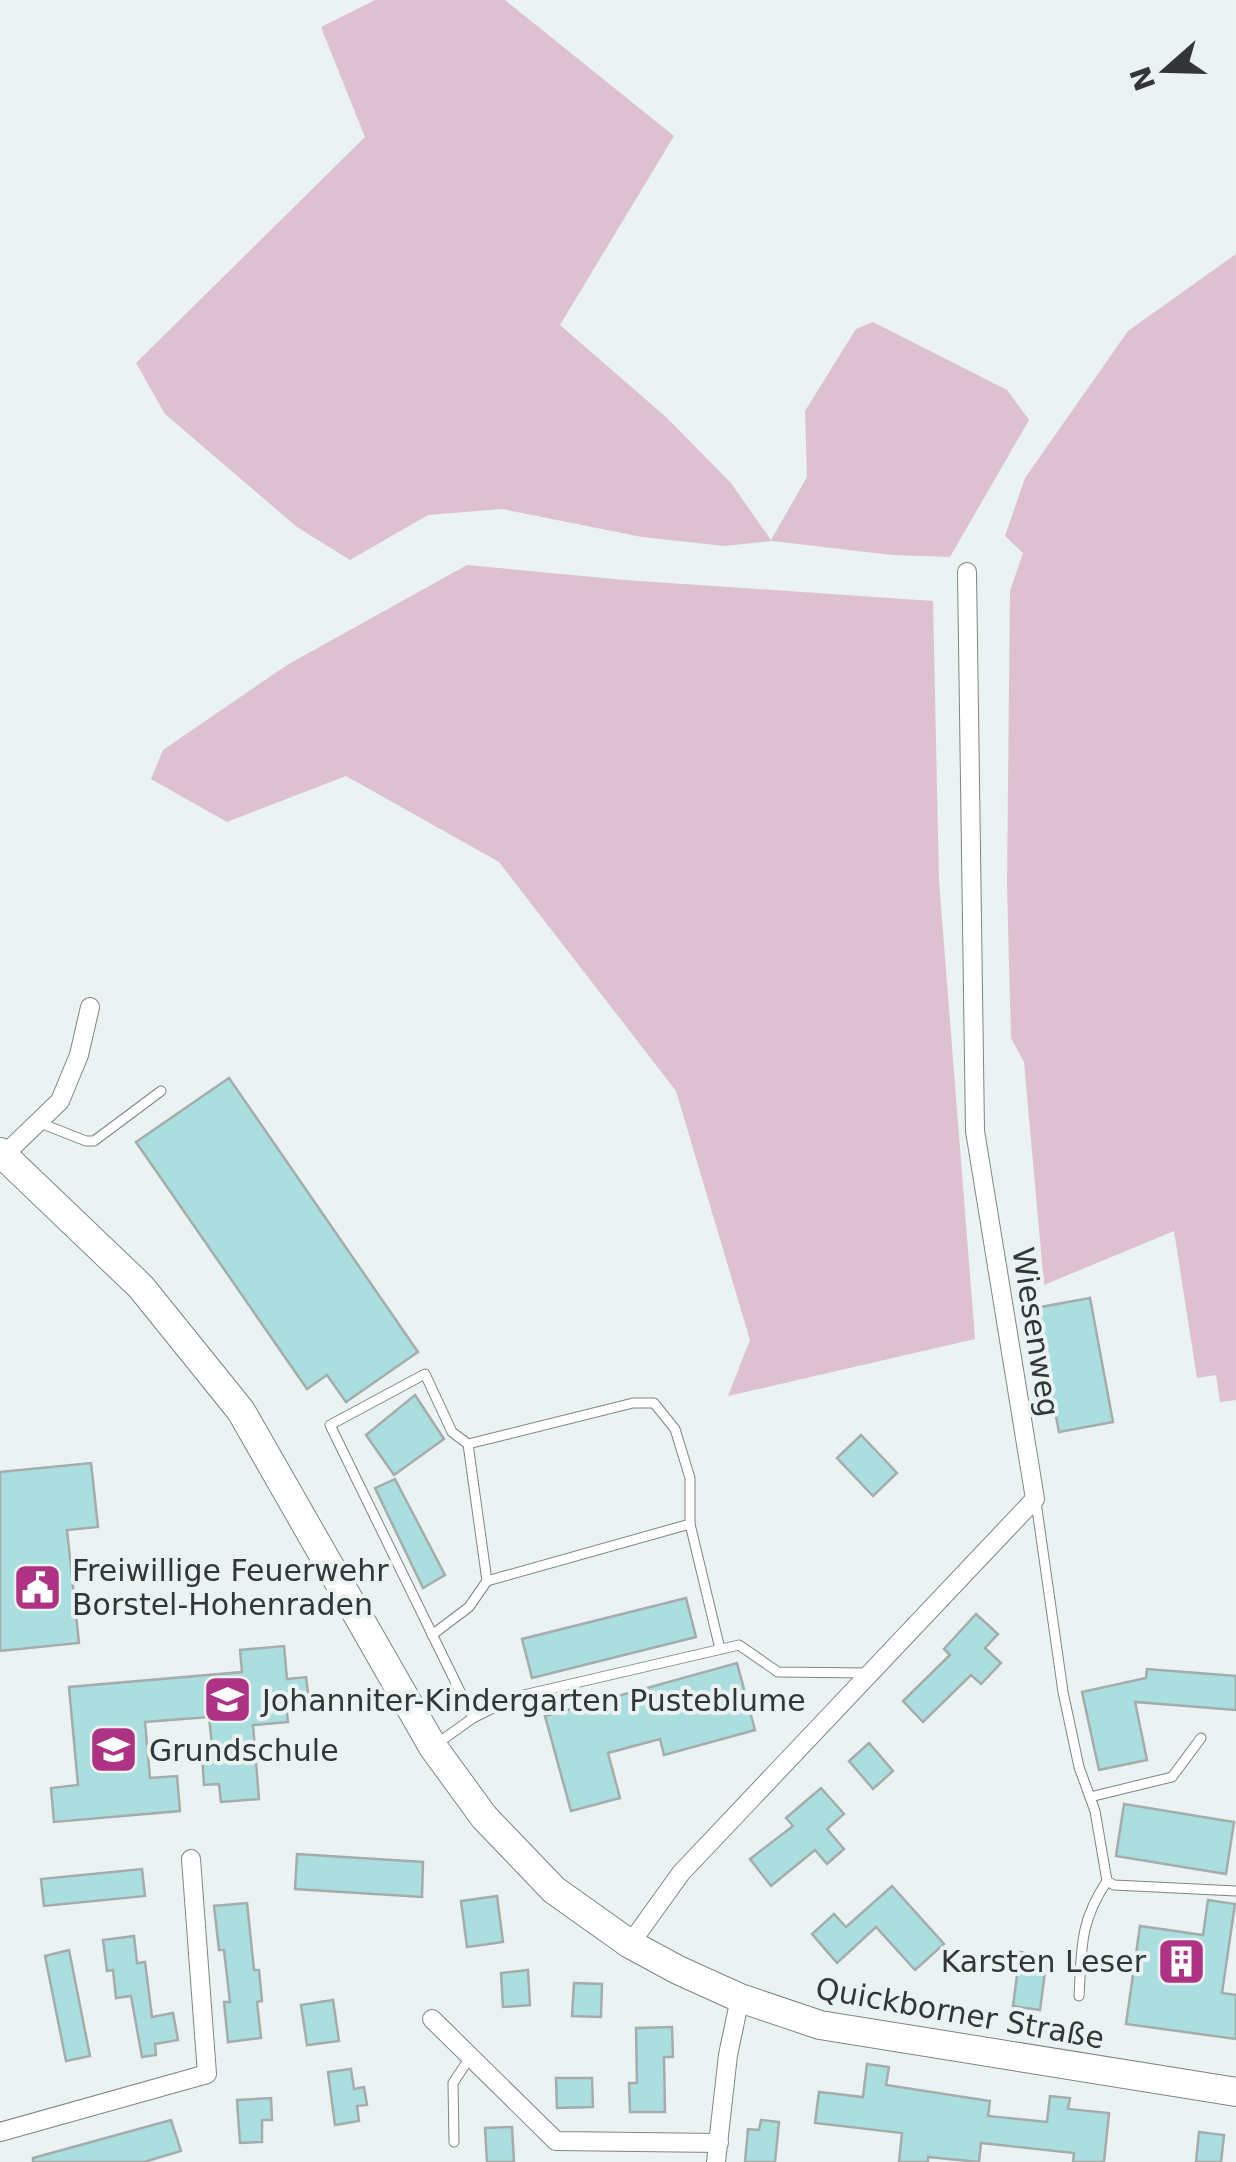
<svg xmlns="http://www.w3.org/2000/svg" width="1236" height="2162" viewBox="0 0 1236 2162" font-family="'DejaVu Sans',sans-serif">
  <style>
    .green { fill: #ddc1d0 }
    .building { fill: #aadedf; stroke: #a5acac; stroke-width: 2.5 }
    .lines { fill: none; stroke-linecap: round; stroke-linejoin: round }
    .service-casing { stroke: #7e8585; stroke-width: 11 }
    .minor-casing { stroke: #7e8585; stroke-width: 20 }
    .secondary-casing { stroke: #7e8585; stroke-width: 30 }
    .service { stroke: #fff; stroke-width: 9 }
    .minor { stroke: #fff; stroke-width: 18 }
    .secondary { stroke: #fff; stroke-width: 28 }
    .labels { text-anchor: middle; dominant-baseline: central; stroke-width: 8; stroke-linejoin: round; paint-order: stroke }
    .street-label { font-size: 30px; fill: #333636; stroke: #eaf2f2 }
    .poi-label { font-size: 30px; fill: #333636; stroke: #eaf2f2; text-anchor: start }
  </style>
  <rect width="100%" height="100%" fill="#eaf2f2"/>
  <g class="green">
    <path d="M375,0h130l169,136 -114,189 106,92 65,66 40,57 36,-63 -2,-66 51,-82 17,-7 134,68 22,30 -79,137 -58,-2 -120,-14 -47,5 -83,-9 -140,-28 -74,6 -78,45 -53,-33 -132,-113 -29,-51 229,-226 -44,-110z"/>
    <path d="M1236,254v1146l-16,2 -4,-27 -19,3 -23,-147 -130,54 -20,-223 -13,-24 -4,-152 3,-295 13,-38 -18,-17 20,-58 103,-147z"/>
    <path d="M467,565l158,15 308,21 6,280 36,458 -247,57 22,-56 -74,-249 -177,-229 -153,-86 -119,46 -76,-43 12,-29 124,-85z"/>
  </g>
  <g class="building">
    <path d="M229,1078l189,274 -72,50 -19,-27 -20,14 -171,-247z"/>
    <path d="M1090,1298l23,124 -54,10 -24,-124z"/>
    <path d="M415,1395l29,44 -50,36 -28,-40z"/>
    <path d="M861,1435l36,38 -24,23 -36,-38z"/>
    <path d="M91,1463l7,64 -31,3 12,113 -79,8v-179z"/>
    <path d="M395,1479l50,96 -22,13 -48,-100z"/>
    <path d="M686,1598l10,39 -164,41 -10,-39z"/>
    <path d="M976,1614l22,20 -13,14 16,15 -20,21 -10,-9 -48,47 -20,-21 47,-46 -6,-6z"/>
    <path d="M284,1646l3,33 19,-2 3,22 -23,2 2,21 -35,3 6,74 -38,3 -2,-18 -15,1 -2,-30h11l-4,-38 -64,5 5,56 27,-2 3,35 -126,11 -3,-34 27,-3 -9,-98 173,-15 -2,-22z"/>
    <path d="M737,1663l18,67 -91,25 -4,-16 -52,14 12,45 -49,13 -26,-95z"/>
    <path d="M1147,1669l89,7v34l-101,-8 12,58 -48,10 -17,-78 64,-14z"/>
    <path d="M869,1743l24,28 -20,18 -24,-28z"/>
    <path d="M821,1788l23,26 -17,15 17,20 -17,15 -12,-14 -44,36 -21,-27 43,-33 -7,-8z"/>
    <path d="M1124,1804l110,18 -8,52 -110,-18z"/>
    <path d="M297,1854l126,8 -1,35 -127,-8z"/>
    <path d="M142,1869l3,27 -101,10 -3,-27z"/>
    <path d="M892,1886l52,58 -29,26 -39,-43 -39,36 -25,-29 22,-20 12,13z"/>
    <path d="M497,1896l6,46 -36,5 -6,-46z"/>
    <path d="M1208,1900l27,4 -13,89 14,2v44l-110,-15 14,-98 63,9z"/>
    <path d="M247,1903l7,67h5l3,31 -5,1 4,36 -33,4 -4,-40h6l-6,-52h-5l-5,-44z"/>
    <path d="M134,1936l3,27 8,-1 7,55 21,-4 5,27 -23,4 1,11 -14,2 -11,-61 -15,2 -3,-28 -6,1 -4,-31z"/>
    <path d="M69,1950l21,106 -24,5 -21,-105z"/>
    <path d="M1020,1952l27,4 -7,54 -27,-4z"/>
    <path d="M528,1970l2,35 -27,2 -2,-34z"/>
    <path d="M574,1983l28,1 -1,33 -29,-1z"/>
    <path d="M333,2000l6,41 -32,4 -6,-40z"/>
    <path d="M672,2027l1,30h-9l1,55h-35l-1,-29h8l-1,-55z"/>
    <path d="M867,2064l22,3 -3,18 104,16 -2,15 59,6 3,-26 20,2 -2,11 41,4 -5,49h-31l1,-9 -93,-10 -2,19 -51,-5v5h-29l3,-29 -87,-10 4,-31 44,5z"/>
    <path d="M351,2069l3,20 10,-2 3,18 -10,1 2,15 -24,4 -7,-53z"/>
    <path d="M556,2078h36l1,29 -36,1z"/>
    <path d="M271,2098l1,22h-10v22l-22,1 -3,-43z"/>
    <path d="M171,2120l10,31 -37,11h-111v-4z"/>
    <path d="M761,2120l18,2 -4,40h-30l3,-33 11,1z"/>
    <path d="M512,2127l2,35h-27l-2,-34z"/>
    <path d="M1199,2132l25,3 -3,27h-25z"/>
  </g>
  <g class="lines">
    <defs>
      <g id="service">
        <path d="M40,1123l46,18h8l67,-50"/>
        <path d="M1036,1502l27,190 16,75 16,44 12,70 7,4 122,6"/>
        <path d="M487,1581l203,-57"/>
        <path d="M432,1635l37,-28 18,-26 -19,-137"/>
        <path d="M473,1718l-143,-293 95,-51 27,58 16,12 165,-41h21l21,26 15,49v46l30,125"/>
        <path d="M435,1745l38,-27 42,-21 224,-52 39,27 89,1"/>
        <path d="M1090,1797l82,-20 29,-39"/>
        <path d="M1079,1996c3,-48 0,-73 28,-115"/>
        <path d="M454,2142l-1,-59 18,-27"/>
      </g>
      <g id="minor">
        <path d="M4,1155l56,-54 19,-46 11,-48"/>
        <path d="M630,1944l51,-71 354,-374 -60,-368 -8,-559"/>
        <path d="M432,2019l124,122 163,2"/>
        <path d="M0,2132l207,-58 -16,-215"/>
        <path d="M716,2162l12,-107 12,-57"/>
      </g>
      <path id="secondary" d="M0,1152l141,135 100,124 192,336 51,70 70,73 76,54 48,26 62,28 80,27 416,67"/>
    </defs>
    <use href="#service" class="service-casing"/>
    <use href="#minor" class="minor-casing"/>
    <use href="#secondary" class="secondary-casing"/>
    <use href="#service" class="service"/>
    <use href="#minor" class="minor"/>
    <use href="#secondary" class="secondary"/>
  </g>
  <defs>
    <symbol id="civic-square" viewBox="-11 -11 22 22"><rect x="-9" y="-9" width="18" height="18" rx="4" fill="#af3385" stroke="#eaf2f2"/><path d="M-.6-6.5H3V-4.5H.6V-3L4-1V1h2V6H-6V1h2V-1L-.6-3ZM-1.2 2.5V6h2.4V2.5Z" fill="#fff"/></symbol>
    <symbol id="school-square" viewBox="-11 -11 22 22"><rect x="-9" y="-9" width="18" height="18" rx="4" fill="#af3385" stroke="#eaf2f2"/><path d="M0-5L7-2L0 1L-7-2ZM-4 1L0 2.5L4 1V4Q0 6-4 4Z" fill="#fff"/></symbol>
    <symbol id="building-square" viewBox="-11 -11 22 22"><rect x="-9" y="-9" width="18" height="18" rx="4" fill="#af3385" stroke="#eaf2f2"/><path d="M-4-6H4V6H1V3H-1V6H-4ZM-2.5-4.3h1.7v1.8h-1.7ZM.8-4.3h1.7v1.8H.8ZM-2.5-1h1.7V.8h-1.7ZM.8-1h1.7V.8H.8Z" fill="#fff"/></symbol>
  </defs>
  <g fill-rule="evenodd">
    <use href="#civic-square" x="10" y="1560" width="55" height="55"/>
    <use href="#school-square" x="200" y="1672" width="55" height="55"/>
    <use href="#school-square" x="86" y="1722" width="55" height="55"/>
    <use href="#building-square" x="1154" y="1934" width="55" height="55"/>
  </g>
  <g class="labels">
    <g class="street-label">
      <text transform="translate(1036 1332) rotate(81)">Wiesenweg</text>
      <text transform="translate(960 2013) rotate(10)">Quickborner Straße</text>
    </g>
    <g class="poi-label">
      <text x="72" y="1570">Freiwillige Feuerwehr<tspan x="72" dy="34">Borstel-Hohenraden</tspan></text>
      <text x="262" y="1700">Johanniter-Kindergarten Pusteblume</text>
      <text x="149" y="1750">Grundschule</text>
      <text x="1146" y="1961" text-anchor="end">Karsten Leser</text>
    </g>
  </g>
  <g transform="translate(1166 70) rotate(250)" stroke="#eaf2f2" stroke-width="8" paint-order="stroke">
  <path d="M0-8L18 38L0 25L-18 38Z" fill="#333636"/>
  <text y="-15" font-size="28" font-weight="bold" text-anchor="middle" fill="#333636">N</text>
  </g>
</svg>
